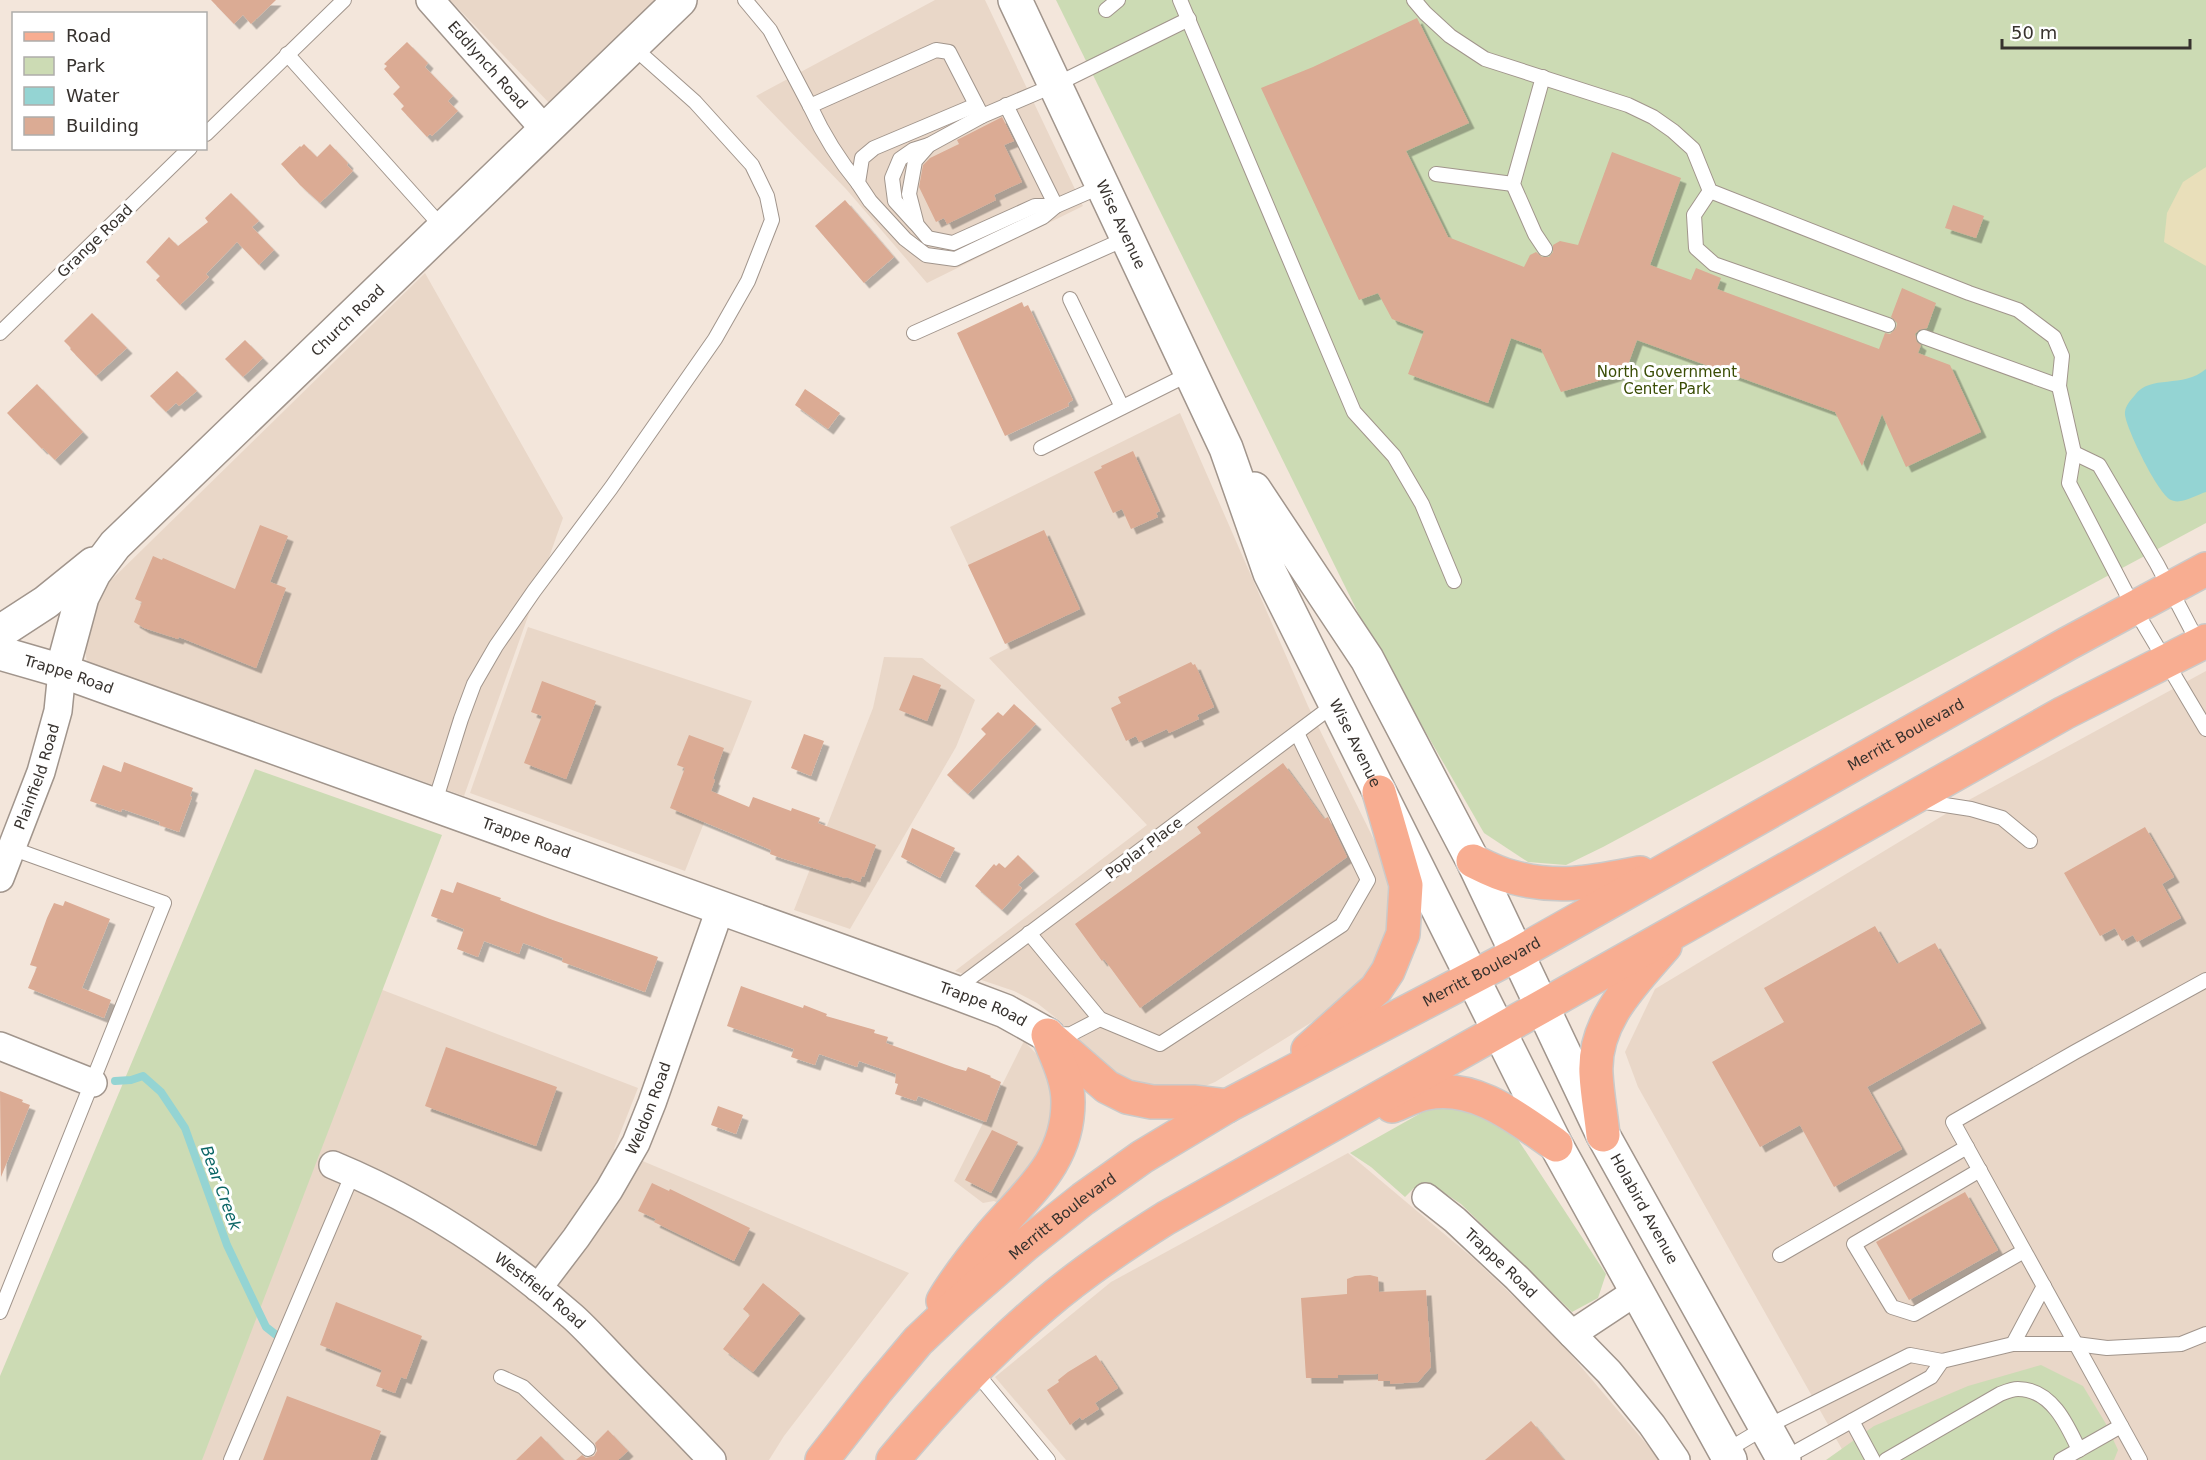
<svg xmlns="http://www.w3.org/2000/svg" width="2206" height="1460" viewBox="0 0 2206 1460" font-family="'DejaVu Sans',sans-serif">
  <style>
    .built { fill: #e9d7c8 }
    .green { fill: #ccdbb4 }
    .sand { fill: #e9dfba }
    .water { fill: #94d4d3 }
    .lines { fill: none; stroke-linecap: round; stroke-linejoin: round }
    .stream { stroke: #94d4d3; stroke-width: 8 }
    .building { fill: #dbab94; filter: url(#shadow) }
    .service-casing { stroke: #a1958c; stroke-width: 16 }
    .minor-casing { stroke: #a1958c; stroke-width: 30 }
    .tertiary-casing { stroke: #a1958c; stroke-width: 36 }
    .secondary-casing { stroke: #a1958c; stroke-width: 36 }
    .primary-casing { stroke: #cbcac9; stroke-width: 36 }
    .service { stroke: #fff; stroke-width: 14 }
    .minor { stroke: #fff; stroke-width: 27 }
    .tertiary { stroke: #fff; stroke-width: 33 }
    .secondary { stroke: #fff; stroke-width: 33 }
    .primary { stroke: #f8ad91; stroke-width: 33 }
    .labels { text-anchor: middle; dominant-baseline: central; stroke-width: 6; stroke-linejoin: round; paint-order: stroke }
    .street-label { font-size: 15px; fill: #37322e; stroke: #fff }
    .park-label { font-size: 15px; fill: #3a4d05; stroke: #fff }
    .water-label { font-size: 16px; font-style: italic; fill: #0a6565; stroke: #fff }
  </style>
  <defs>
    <filter id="shadow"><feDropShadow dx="5.5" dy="5.5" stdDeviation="0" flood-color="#0004"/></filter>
  </defs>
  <rect width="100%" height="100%" fill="#f3e6db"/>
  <g class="built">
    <path d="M450,0h213l-111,106z"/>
    <path d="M935,0h50l98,206 -156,77 -81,-94 -90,-93z"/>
    <path d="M425,273l138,245 -99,278 -377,-134 -2,-12 2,-27 15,-34z"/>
    <path d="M1180,413l128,293 73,148 16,59 -30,75 -152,94 -34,14 -83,-25 -37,-49 -24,-19 -23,-12 -59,-20 192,-146 -158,-167 19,-10 -58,-121z"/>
    <path d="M528,627l224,74 -67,170 -215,-78z"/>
    <path d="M884,657l38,1 53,42 -19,47 -106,182 -56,-19 79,-202z"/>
    <path d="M2206,671v789h-358l-210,-373 -13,-35 30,-63 312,-188z"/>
    <path d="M380,989l258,99 -24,61 295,124 -125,163 -15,24h-576z"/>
    <path d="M1024,1041l23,24 13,65 -53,77 -13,-6 -11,2 -29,-22z"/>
    <path d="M1348,1153l126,106 81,77 105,124h-594l-71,-83 116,-95z"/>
  </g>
  <g class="green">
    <path d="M1056,0h1150v523l-603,324 -37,18 -38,-3 -44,-29 -118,-204z"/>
    <path d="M255,769l187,66 -240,625h-202v-84z"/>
    <path d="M1437,1104l29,3 45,22 95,145 -8,24 -26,14 -111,-108 -21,-14 -13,-1 -7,7 -6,-8 -9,9 -34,-30 -21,-14z"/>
    <path d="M2041,1365l42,21 23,38 12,26 -4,10h-288l48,-34 94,-40z"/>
  </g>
  <path class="sand" d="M2206,167v99l-42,-24 3,-29 16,-31z"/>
  <path class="water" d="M2206,369v123c-10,3 -25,13 -35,8 -13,-6 -44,-70 -46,-85 -1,-8 5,-14 10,-20 15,-21 48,-6 71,-26z"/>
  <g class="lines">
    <path class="stream" d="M115,1081l16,-1 12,-4 18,16 24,36 42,117 39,82 14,11"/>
  </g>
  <g class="building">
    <path d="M211,0h65l-25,24 -8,-9 -9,9z"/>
    <path d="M1417,18l52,105 -63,28 42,86 76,30 6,-12 6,-3 6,5h7l4,-5v-7l7,-4 18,4 34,-93 69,26 -31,87 41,15 5,-12 25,10 -4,11 162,60 6,-16 5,1 6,-6 1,-5 -6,-6 11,-29 34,15 -9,25 -8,2 -4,4 2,8 4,3 -3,8 32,12 31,67 -75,35 -24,-53 -20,52 -27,-54 -198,-72 -12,33 -64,19 -20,-43 -30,-11 -23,65 -80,-29 16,-43 -32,-12 -14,-26 -19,7 -98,-212 52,-21z"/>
    <path d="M407,42l21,21 -3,4 28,29 -5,5 10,10 -26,25 -2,-2 -3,3 -26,-28 3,-3 -11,-12 7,-7 -16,-18 3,-3 -3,-2z"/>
    <path d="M1002,117l12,24 -10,4 18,37 -28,13 2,5 -49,24 -3,-6 -8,4 -17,-35 4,-22 7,-7 29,-14 -2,-4z"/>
    <path d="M304,144l13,13 13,-13 18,19 -1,2 6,6 -33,32 -20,-18 -19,-21 19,-18 1,1z"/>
    <path d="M231,193l28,28 -7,6 22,23 -15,15 -22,-23 -31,32 3,3 -29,28 -24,-25 4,-4 -14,-14 23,-25 9,9 30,-24 -3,-4z"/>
    <path d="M845,200l49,57 -30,26 -49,-57z"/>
    <path d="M1953,205l31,11 -8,22 -31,-10z"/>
    <path d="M1022,302l2,5 4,-2 45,95 -5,3 1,3 -64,30 -48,-103z"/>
    <path d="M92,313l35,35 -31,28 -26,-27 1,-1 -7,-7z"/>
    <path d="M245,340l18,18 -20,19 -18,-18z"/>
    <path d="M177,371l20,20 -18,15 -3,-3 -10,9 -16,-16z"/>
    <path d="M37,384l46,48 -28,28 -12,-12 -1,1 -35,-36z"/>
    <path d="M805,389l35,24 -12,16 -33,-24z"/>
    <path d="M1133,451l27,60 -4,2 2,4 -27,12 -9,-20 -9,4 -19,-41 8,-4 -1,-2z"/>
    <path d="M260,525l28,11 -18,46 16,6 -30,80 -77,-31 -1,2 -34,-11 -10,-6 8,-20 -7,-3 18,-43 9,4 1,-2 72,31z"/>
    <path d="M1044,530l36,79 -75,35 -37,-79z"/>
    <path d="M1191,662l2,3 2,-1 19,43 -17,8 2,4 -30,14 -2,-4 -28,13 -3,-6 -10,5 -15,-33 10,-5 -3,-6z"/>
    <path d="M913,675l28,10 -14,36 -28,-11z"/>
    <path d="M542,681l54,20 -30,78 -42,-16 18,-47 -11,-4z"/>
    <path d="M1014,704l22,20 -68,70 -21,-19 39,-41 -5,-5 17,-17 5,4z"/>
    <path d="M804,734l20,7 -13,35 -20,-8z"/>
    <path d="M689,735l35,13 -11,31 2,1 -4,11 38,16 4,-10 38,14 1,-3 28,10 -2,5 58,22 -12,32 -2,-1 -2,6 -14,-5 -1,1 -64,-20 -11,-4 1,-4 -101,-42 15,-40 -8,-3z"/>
    <path d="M124,762l69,26 -3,8 2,1 -13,35 -20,-7 1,-3 -38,-13 -1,3 -31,-11 13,-36 18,7z"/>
    <path d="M1283,763l41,56 4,-2 19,40 -207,151 -36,-49 -2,2 -27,-37 126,-91 -4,-6z"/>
    <path d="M2145,827l29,50 -12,7 19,34 -44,24 -4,-7 -11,6 -7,-13 -15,8 -36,-63z"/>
    <path d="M912,828l43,20 -15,30 -39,-21z"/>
    <path d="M1018,855l16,16 -16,14 4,3 -20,22 -27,-24 19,-22 2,2 3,-3 6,5z"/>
    <path d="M457,882l44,16 -1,2 50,19 108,38 -13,35 -77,-28 -6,-2 1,-4 -40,-15 -4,11 -35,-13 -6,16 -21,-8 7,-20 -33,-13 10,-27 12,4z"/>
    <path d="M65,901l45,18 -28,69 29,12 -7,18 -76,-30 9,-21 -7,-2 17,-47 7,-15 9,3z"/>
    <path d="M1875,926l22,38 38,-21 46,80 -114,64 35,62 -68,38 -34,-62 -40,22 -48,-85 72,-40 -20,-34z"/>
    <path d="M741,986l62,22 1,-3 23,9 -1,2 49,14 -1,3 14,4 -2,6 69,25 11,3 2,-4 23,9 -1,1 11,5 -15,40 -68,-26 -2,5 -21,-7 3,-10 -3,-1 1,-9 -37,-13 -2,6 -38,-13 -4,11 -24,-8 3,-8 -67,-23z"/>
    <path d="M446,1047l111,40 -21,59 -111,-40z"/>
    <path d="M0,1091l23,9 -1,2 8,3 -29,72z"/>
    <path d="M718,1106l25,9 -7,19 -25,-9z"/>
    <path d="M992,1130l26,12 -27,51 -26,-13z"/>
    <path d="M652,1183l17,8 1,-2 80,39 -16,33 -80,-39 2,-3 -18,-8z"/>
    <path d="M1965,1192l33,58 -89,50 -33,-58z"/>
    <path d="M1370,1275l8,2 1,15 47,-2 5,77 -13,15 -28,2v-3h-12v-7l-40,1v3h-32l-5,-80 46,-4v-15l8,-3z"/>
    <path d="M763,1283l37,30 -47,59 -30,-23 27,-34 -7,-6z"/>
    <path d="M336,1302l86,34 -16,43 -5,-2 -6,16 -19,-7 6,-16 -62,-25z"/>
    <path d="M1096,1355l22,33 -23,15 4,6 -17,11 -2,-3 -10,8 -23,-35 12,-8 -1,-2 10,-8z"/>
    <path d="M287,1396l94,35 -11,29h-107z"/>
    <path d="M1531,1421l33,39h-79z"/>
    <path d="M608,1430l20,21 -10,9h-42l6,-5 4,3 8,-2 3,-5 -2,-8z"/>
    <path d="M541,1436l23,24h-48z"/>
  </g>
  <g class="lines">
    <defs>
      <g id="service">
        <path d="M745,0l25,30 40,76"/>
        <path d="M1180,0l174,412 40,44 28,48 32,77"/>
        <path d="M1414,0l11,13 25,23 35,23 143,46 25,12 20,14 20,18 17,42 259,102 49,17 36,27 8,19 -3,30 15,67 -5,30 65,125 72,121"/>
        <path d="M1106,10l12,-10"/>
        <path d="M287,54l156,174"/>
        <path d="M1543,77l-30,107 22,50 10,15"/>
        <path d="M976,105l-102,43 -12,10 -4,25 12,18 35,38 21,16 29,4 88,-42 13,-11 46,-20"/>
        <path d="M982,116l-53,29 -14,16 -6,33 8,31 11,13 25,5 82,-37h21l-50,-101"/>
        <path d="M206,134l138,-134"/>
        <path d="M1436,174l77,10"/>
        <path d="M858,183c-20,-24 -35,-49 -48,-77l126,-56 13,2 33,64 73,-31 134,-66"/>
        <path d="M1710,191l-16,24 2,33 18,16 174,61"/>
        <path d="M915,223l-20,-22 -3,-23 8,-19 13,-9 16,-5"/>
        <path d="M1070,299l52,108"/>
        <path d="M0,333l190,-185"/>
        <path d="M914,333l213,-95"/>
        <path d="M1924,337l135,49"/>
        <path d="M1041,448l150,-75"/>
        <path d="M2074,453l25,12 58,99 43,82"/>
        <path d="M1919,801l52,8 31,9 28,23"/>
        <path d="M434,805l27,-86 13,-35 22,-38 38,-55 77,-103 104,-149 33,-58 24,-61 -5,-24 -15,-31 -57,-63 -63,-56"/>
        <path d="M1029,933l71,86 60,25 182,-119 26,-45 -71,-147"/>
        <path d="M954,990l381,-286"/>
        <path d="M1055,1035l16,-1 29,-15"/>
        <path d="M1980,1170l-126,74 38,63 22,7 110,-63"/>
        <path d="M1780,1255l187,-108"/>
        <path d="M0,1312l164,-409 -156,-56"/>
        <path d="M2013,1344l31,-58"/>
        <path d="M974,1370l74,90"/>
        <path d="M501,1377l22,10 65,62"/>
        <path d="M1852,1421l21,39"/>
        <path d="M1724,1452l42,-25 144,-72 32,6 71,-17h63l31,4 74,-4 25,-10"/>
        <path d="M231,1460l122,-287"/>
        <path d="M1781,1460l150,-83 11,-16"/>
        <path d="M1886,1460l114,-66c5,-2 12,-5 18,-5 33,0 49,35 61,61"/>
        <path d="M2061,1460l60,-34"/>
        <path d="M2140,1460l-187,-338 122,-70 131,-72"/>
      </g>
      <g id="minor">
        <path id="s1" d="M430,0l115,130"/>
        <path id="s2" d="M0,878l41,-106 17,-61 4,-40"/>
        <path d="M0,1046l93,37"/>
        <path id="s3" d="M333,1165c87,36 168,89 239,151 18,16 34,35 51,52 30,31 60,61 89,92"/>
        <path id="s4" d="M1426,1197l29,23 62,58 92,94 43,53 24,35"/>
        <path id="s5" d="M538,1288l38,-50 33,-48 27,-47 16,-40 68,-194"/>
        <path d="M1572,1334l65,-43"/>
      </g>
      <g id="tertiary">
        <path d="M0,632l46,-30 47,-38"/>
        <path id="s6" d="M0,653l62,18 890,320 53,20 43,24"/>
        <path id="s7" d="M62,671l20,-74 12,-24 21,-28 565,-545"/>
      </g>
      <g id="secondary">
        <path id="s8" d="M1015,0l211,448 44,125 286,572 174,315"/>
        <path id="s9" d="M1254,489l113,170 106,202 130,274 181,325"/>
      </g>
      <g id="primary">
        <path d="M1473,861c12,6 25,13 39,16 48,13 81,5 128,-4"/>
        <path d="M1054,1041l53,46 20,10 25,5h41l34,4"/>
        <path d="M1308,1050l68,-61 12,-18 15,-37 3,-49 -27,-93"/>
        <path d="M1392,1106c11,-4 23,-11 35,-13 50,-9 91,26 129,52"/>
        <path d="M1603,1135c-2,-20 -6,-41 -7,-61 -3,-53 37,-91 69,-128"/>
        <path d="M943,1301c14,-24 31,-45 49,-67 36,-42 76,-72 76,-132 0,-24 -12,-46 -20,-67"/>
        <path id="s10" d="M822,1460l54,-69 42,-50 38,-36 69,-60 58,-46 59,-42 85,-51 290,-152 550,-310 139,-75"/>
        <path d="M893,1460c46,-55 96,-108 150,-154 38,-33 80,-61 123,-88l898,-505 142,-72"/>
      </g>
    </defs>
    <use href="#service" class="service-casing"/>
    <use href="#minor" class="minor-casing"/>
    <use href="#tertiary" class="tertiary-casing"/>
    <use href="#secondary" class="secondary-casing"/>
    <use href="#primary" class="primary-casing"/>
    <use href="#service" class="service"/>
    <use href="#minor" class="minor"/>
    <use href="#tertiary" class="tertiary"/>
    <use href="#secondary" class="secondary"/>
    <use href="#primary" class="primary"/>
  </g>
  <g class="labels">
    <g class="street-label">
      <text stroke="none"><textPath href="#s1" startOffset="87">Eddlynch Road</textPath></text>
      <text stroke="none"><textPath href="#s8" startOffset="248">Wise Avenue</textPath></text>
      <text transform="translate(95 241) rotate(-44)">Grange Road</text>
      <text stroke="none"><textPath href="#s7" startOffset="462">Church Road</textPath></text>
      <text stroke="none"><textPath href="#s6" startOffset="72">Trappe Road</textPath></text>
      <text stroke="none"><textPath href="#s10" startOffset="1316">Merritt Boulevard</textPath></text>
      <text stroke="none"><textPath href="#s8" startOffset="818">Wise Avenue</textPath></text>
      <text stroke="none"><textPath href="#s2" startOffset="108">Plainfield Road</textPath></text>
      <text stroke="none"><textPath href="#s6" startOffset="558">Trappe Road</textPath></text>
      <text transform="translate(1144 848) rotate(-37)">Poplar Place</text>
      <text stroke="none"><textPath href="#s10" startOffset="830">Merritt Boulevard</textPath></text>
      <text stroke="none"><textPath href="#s6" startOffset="1044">Trappe Road</textPath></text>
      <text stroke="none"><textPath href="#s5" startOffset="212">Weldon Road</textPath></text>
      <text stroke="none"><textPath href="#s9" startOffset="820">Holabird Avenue</textPath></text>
      <text stroke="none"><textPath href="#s10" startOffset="344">Merritt Boulevard</textPath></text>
      <text stroke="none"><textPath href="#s4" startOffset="100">Trappe Road</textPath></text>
      <text stroke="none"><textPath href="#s3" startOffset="243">Westfield Road</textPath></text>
    </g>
    <g class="park-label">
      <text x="1667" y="372">North Government<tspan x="1667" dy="17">Center Park</tspan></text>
    </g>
    <g class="water-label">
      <text transform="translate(221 1188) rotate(70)">Bear Creek</text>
    </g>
  </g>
  <rect x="12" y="12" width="195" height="138" fill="#ffffff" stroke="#afadab" stroke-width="1.5"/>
  <rect x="24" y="32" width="30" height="9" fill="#f8ad91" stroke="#afadab" stroke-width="1.5"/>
  <text x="66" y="42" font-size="18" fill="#37322e">Road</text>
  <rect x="24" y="57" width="30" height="18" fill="#ccdbb4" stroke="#afadab" stroke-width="1.5"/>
  <text x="66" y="72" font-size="18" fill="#37322e">Park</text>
  <rect x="24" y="87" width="30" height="18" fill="#94d4d3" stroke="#afadab" stroke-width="1.5"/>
  <text x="66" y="102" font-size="18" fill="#37322e">Water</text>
  <rect x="24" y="117" width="30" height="18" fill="#dbab94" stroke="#afadab" stroke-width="1.5"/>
  <text x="66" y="132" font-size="18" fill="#37322e">Building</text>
  <path d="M2002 39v9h188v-9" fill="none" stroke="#37322e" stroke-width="3"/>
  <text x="2011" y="39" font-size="18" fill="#37322e" stroke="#ffffff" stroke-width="4.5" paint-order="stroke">50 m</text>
</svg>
